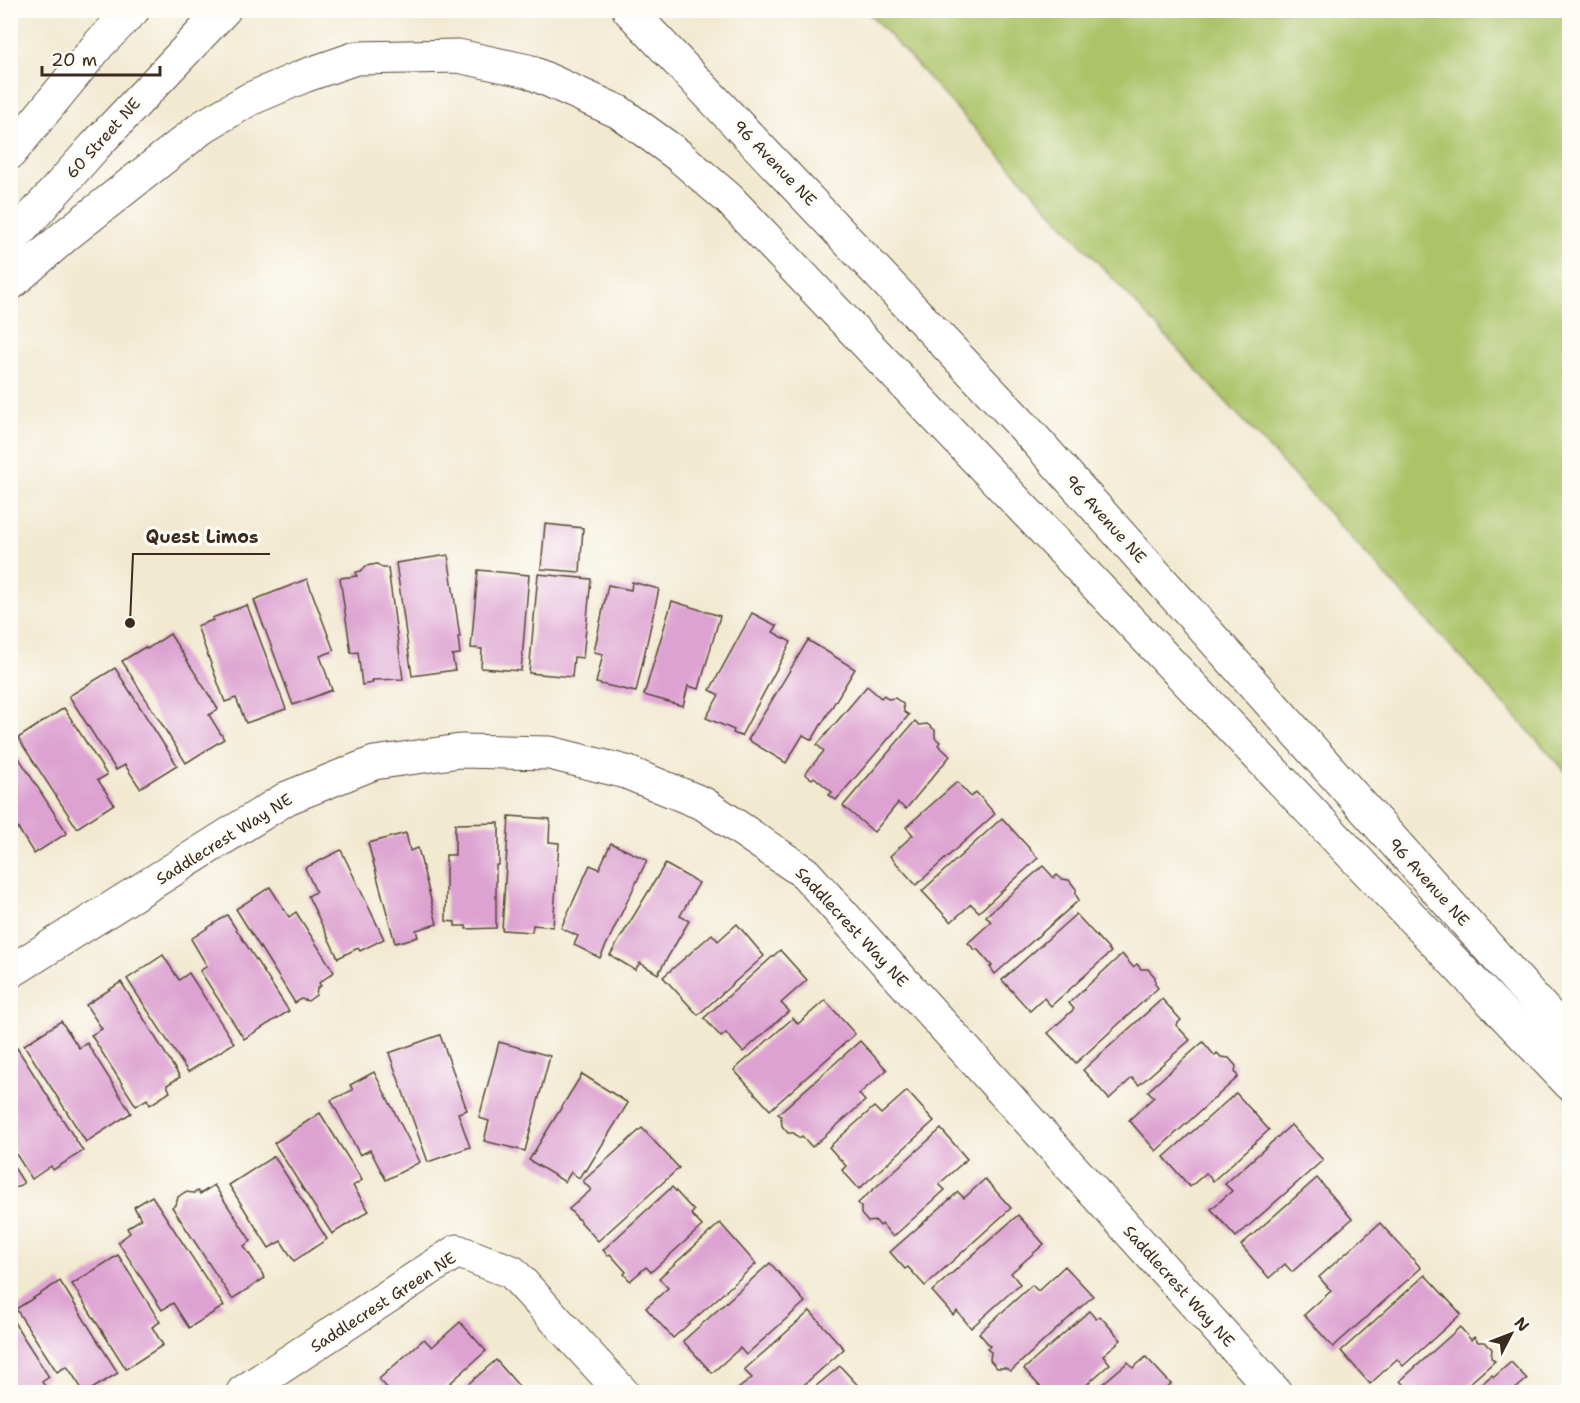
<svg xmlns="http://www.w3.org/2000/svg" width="1580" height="1403" viewBox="0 0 1580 1403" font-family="'Shantell Sans',sans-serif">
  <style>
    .green { fill: #acc367; stroke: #747642; stroke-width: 1.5 }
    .building { fill: #dda2d1 }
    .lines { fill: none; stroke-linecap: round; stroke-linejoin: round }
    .minor-casing { stroke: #564739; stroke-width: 35 }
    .secondary-casing { stroke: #564739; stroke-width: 35 }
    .primary-casing { stroke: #564739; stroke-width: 35 }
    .minor { stroke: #fff; stroke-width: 33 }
    .secondary { stroke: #fff; stroke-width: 33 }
    .primary { stroke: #fff; stroke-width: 33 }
    .labels { text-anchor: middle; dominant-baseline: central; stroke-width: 6; stroke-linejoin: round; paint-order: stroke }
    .street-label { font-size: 16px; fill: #3b2a1e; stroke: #fdfcf7 }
    .leader { fill: none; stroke: #3b2a1e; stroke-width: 2 }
    .callout-dot { fill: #3b2a1e; stroke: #fdfcf7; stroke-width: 2 }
    .callout-label { font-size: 18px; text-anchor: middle; font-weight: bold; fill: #3b2a1e; stroke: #fdfcf7; stroke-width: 6; stroke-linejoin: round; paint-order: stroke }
  </style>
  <rect width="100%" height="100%" fill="#fdfcf7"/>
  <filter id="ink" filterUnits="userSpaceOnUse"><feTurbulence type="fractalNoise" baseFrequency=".0167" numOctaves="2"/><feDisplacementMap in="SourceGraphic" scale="12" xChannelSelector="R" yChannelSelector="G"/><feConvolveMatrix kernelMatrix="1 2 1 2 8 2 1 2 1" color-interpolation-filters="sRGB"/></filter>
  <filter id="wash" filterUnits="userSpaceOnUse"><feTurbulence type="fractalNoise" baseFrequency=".008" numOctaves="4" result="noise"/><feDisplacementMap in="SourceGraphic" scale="24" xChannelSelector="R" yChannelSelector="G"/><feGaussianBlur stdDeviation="1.35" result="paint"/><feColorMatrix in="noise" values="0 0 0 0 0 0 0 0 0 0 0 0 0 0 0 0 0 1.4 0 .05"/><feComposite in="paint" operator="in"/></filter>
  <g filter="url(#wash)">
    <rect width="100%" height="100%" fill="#f2e9d1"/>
    <path class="green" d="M867,11h702v764z"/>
    <g id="blocks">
      <g class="building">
        <path d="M545,524l38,4 -3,44 -39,-3z"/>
        <path d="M448,555l12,82h-2l2,17 -8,1 3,15 -43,6 -16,-113z"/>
        <path d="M377,564l6,4h5l15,111 -31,1 1,3 -11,2 -4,-33 -7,1 -11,-75 17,-2 -1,-4 5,-1 5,-5z"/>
        <path d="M478,570l51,5 -8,96 -40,-3 1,-19 -11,-1z"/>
        <path d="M538,574l53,5 -8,79 -9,-1 -2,20 -43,-4z"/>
        <path d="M307,579l27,72 -14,5 12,34 -39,15 -39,-105z"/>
        <path d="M632,582l27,7 -23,103 -40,-9 7,-29 -9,-2 14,-67 23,5z"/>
        <path d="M672,601l48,15 -21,73 -11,-3 -5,20 -39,-11z"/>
        <path d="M247,605l39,104 -40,14 -10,-25 -11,4 -28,-76 16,-6 -1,-2z"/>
        <path d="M752,613l25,13 -4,6 18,10 -50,94 -8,-3 1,-3 -28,-12 13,-23 -9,-5z"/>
        <path d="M170,634l48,75 -9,6 15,24 -38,24 -64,-102 23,-14 2,2z"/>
        <path d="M808,640l47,29 -43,71 -9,-5 -17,28 -38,-23z"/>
        <path d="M115,668l62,97 -37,23 -15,-23 -9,5 -47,-74z"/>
        <path d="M867,686l14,12 3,-3 4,4 7,-1 8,6 1,8 5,3 -73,85 -7,-5 3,-3 -18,-15 -2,2 -7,-5 19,-23 -7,-6z"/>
        <path d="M64,708l43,67 -9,5 16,24 -37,24 -59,-90z"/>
        <path d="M915,721l4,4 8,-1 8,6v8l5,4 -2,3 12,11 -44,53 -8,-6 -24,29 -31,-26z"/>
        <path d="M10,744l57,89 -33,21 -16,-26 -8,5z"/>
        <path d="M957,782l14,15 5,-5 19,22 -79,71 -26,-29 23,-21 -7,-8z"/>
        <path d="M509,816l41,3 -1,23 10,1 -6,84 -20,-2 -1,7 -30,-2z"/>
        <path d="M1002,818l36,40 -59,54 -8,-8 -20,18 -29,-31z"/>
        <path d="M499,823v42h-3v63l-30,1v-3h-11v-4l-9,-1v-66h9v-31z"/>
        <path d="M406,833l4,18 8,-3 19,76 -21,6 2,7 -23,6 -27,-100z"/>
        <path d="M611,843l36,17 -47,98 -26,-13 4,-9 -17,-8 29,-63 9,4z"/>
        <path d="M341,850l43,89 -24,12 -2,-3 -20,10 -30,-62 8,-4 -11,-24z"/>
        <path d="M665,864l34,19 -19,33 9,5 -31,53 -18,-11 -5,7 -25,-15z"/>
        <path d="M1043,866l11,12 3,-3 5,4 7,1 7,9v6l3,5 -84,74 -5,-7 2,-1 -15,-17 -2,1 -7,-7 23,-21 -5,-6z"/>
        <path d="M270,887l19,30 7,-5 38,60 -15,11 2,3 -4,2 -1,7 -8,6 -7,-2 -6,4 -59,-94z"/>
        <path d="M1076,914l35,38 -60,54 -7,-8 -14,13 -28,-31z"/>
        <path d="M227,915l62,96 -45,28 -44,-68 7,-5 -16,-27z"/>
        <path d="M737,924l27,32 -66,59 -35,-38 49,-43 6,7z"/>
        <path d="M780,950l27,30 -26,23 8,8 -46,41 -17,-19 -5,4 -17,-19z"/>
        <path d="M1122,954l11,13 4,-3 4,5h7l7,8v7l3,4 -82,75 -28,-30 26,-24 -5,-6z"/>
        <path d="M163,955l16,25 10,-7 45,70 -46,29 -61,-93z"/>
        <path d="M121,982l59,95 -13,8 3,7 -20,13 -3,-6 -11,7 -45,-71 11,-6 -16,-24z"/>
        <path d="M1162,999l19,21 -5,5 14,15 -51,45 -7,-7 -23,21 -26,-29z"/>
        <path d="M825,1000l30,34 -85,76 -36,-40 59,-52 5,6z"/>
        <path d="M61,1021l18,27 8,-5 44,70 -45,29 -62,-97z"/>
        <path d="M440,1035l27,75 -9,3 12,34 -42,15 -39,-109z"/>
        <path d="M860,1041l27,29 -28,24 6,7 -53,46 -10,-11 -3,2 -5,-5h-6l-6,-7 -1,-10 -3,-2z"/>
        <path d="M499,1042l51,14 -25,95 -41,-10 5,-20 -10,-3z"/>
        <path d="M1203,1042l12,14 2,-3 4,4 8,1 7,8 -1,6 3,5 -82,74 -27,-31 25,-23 -6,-6z"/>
        <path d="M17,1048l66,103 -30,19 -2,-4 -19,13 -22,-34v-93z"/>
        <path d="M374,1072l46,90 -34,18 -16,-30 -10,5 -29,-55 22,-10 -3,-5z"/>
        <path d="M582,1074l46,29 -42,68 -2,-1 -5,8 -8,-6 -6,10 -36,-22z"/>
        <path d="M907,1091l27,30 -75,68 -17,-19 4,-4 -17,-19 45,-40 7,7z"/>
        <path d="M1236,1093l33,37 -56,51 -7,-8 -16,14 -26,-30z"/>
        <path d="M320,1113l42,67 -9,6 16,25 -37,23 -58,-91z"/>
        <path d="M1291,1125l32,35 -87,77 -25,-28 21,-18 -7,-7z"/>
        <path d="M642,1128l37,40 -81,73 -29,-32 22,-19 -8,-9z"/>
        <path d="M941,1129l26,30 -28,25 6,6 -52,47 -11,-13 -2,2 -4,-5 -8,1 -7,-8v-7l-3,-4z"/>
        <path d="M274,1156l53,83 -33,22 -13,-20 -12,7 -40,-63z"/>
        <path d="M10,1161l14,22 -14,8z"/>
        <path d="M1317,1178l35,41 -60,53 -7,-8 -16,14 -28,-33z"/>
        <path d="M985,1179l26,29 -86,78 -17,-19 -3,2 -15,-17 68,-60 6,6z"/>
        <path d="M214,1185l37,56 -7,5 21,32 -33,21 -60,-92 4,-2 2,-8 7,-5 9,1 4,-2 2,3z"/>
        <path d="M672,1187l22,24 -3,3 11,12 -51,46 -5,-5 -16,14 -6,-7 2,-2 -16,-18 -2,2 -5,-6z"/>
        <path d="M152,1196l72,110 -35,22 -16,-25 -11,7 -44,-68 12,-9 -3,-5 14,-9 -7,-12z"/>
        <path d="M1018,1215l26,29 -33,29 9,11 -49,44 -14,-17 -4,4 -21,-24z"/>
        <path d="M720,1223l36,41 -83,74 -27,-30 22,-20 -9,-10z"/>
        <path d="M1380,1223l41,45 -88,79 -29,-32 27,-24 -12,-14z"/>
        <path d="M118,1255l42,67 -8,5 11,18 -37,24 -54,-85z"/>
        <path d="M770,1263l35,39 -59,53 -6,-7 -28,25 -29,-32z"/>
        <path d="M1065,1266l28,30 -82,75 -6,-3h-8l-7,-8 1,-8 -4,-3 3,-3 -11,-13 53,-48 6,6z"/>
        <path d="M1425,1275l36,39 -58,52 -6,-7 -27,25 -29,-33z"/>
        <path d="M60,1281l58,92 -31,19h-3l-17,-26 -10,6 -41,-63z"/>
        <path d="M810,1311l34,38 -48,43h-62l18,-14 -8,-8z"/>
        <path d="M1089,1311l7,8 4,-3 21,24 -18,15 7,9 -32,28h-33l-21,-23z"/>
        <path d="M10,1316l39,61 -7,5 7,10h-39z"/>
        <path d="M460,1322l26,29 -46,41h-49l-12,-13 45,-40 8,8z"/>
        <path d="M1460,1327l11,13 3,-3 4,5h7l7,7 -1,9 4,3 -35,31h-60l6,-5 -6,-6z"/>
        <path d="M1146,1357l25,27 -10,8h-68l35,-30 5,6z"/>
        <path d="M496,1360l28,32h-65z"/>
        <path d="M1511,1362l16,17 -15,13h-39l19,-17 2,2z"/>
        <path d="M840,1366l24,26h-55z"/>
      </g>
    </g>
  </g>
  <g filter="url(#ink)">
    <use href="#blocks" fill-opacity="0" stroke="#564739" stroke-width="1.5"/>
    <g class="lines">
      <defs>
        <g id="minor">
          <path d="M10,972l277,-174 87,-35 86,-12 90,2 76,19 78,32 101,69 470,519"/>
          <path d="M243,1392l214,-141 55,21 110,120"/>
        </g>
        <g id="secondary">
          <path d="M10,153l90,-110 33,-33"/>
          <path d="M10,242l85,-96 129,-136"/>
        </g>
        <g id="primary">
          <path d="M629,10l395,417 546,612"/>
          <path d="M10,284l56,-49 138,-109 46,-27 54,-23 52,-18 102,-2 70,15 91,41 59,43 51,44 841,885"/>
        </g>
      </defs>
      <use href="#minor" class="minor-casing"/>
      <use href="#secondary" class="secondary-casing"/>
      <use href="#primary" class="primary-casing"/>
      <use href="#minor" class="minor"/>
      <use href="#secondary" class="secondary"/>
      <use href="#primary" class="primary"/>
    </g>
  </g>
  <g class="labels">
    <g class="street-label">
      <text transform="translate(103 138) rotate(-48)">60 Street NE</text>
      <text transform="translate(775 163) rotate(46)">96 Avenue NE</text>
      <text transform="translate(1106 519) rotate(48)">96 Avenue NE</text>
      <text transform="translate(224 839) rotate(-32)">Saddlecrest Way NE</text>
      <text transform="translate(1429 882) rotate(48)">96 Avenue NE</text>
      <text transform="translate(852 927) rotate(47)">Saddlecrest Way NE</text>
      <text transform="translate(1179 1286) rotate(48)">Saddlecrest Way NE</text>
      <text transform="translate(383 1302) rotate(-33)">Saddlecrest Green NE</text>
    </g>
  </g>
  <path class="leader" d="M130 623L133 554H270"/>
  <circle class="callout-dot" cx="130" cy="623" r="6"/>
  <g class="callout-label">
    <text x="202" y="543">Quest Limos</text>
  </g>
  <rect width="1580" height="1403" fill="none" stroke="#fdfcf7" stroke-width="36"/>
  <g transform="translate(1511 1334) rotate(48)" stroke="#fdfcf7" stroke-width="4.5" paint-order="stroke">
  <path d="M0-4.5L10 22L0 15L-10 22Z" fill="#3b2a1e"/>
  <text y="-9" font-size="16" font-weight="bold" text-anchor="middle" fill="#3b2a1e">N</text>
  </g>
  <path d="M42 66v9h118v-9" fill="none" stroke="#3b2a1e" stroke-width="3"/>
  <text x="51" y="66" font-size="18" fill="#3b2a1e" stroke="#fdfcf7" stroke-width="4.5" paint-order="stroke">20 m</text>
</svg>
